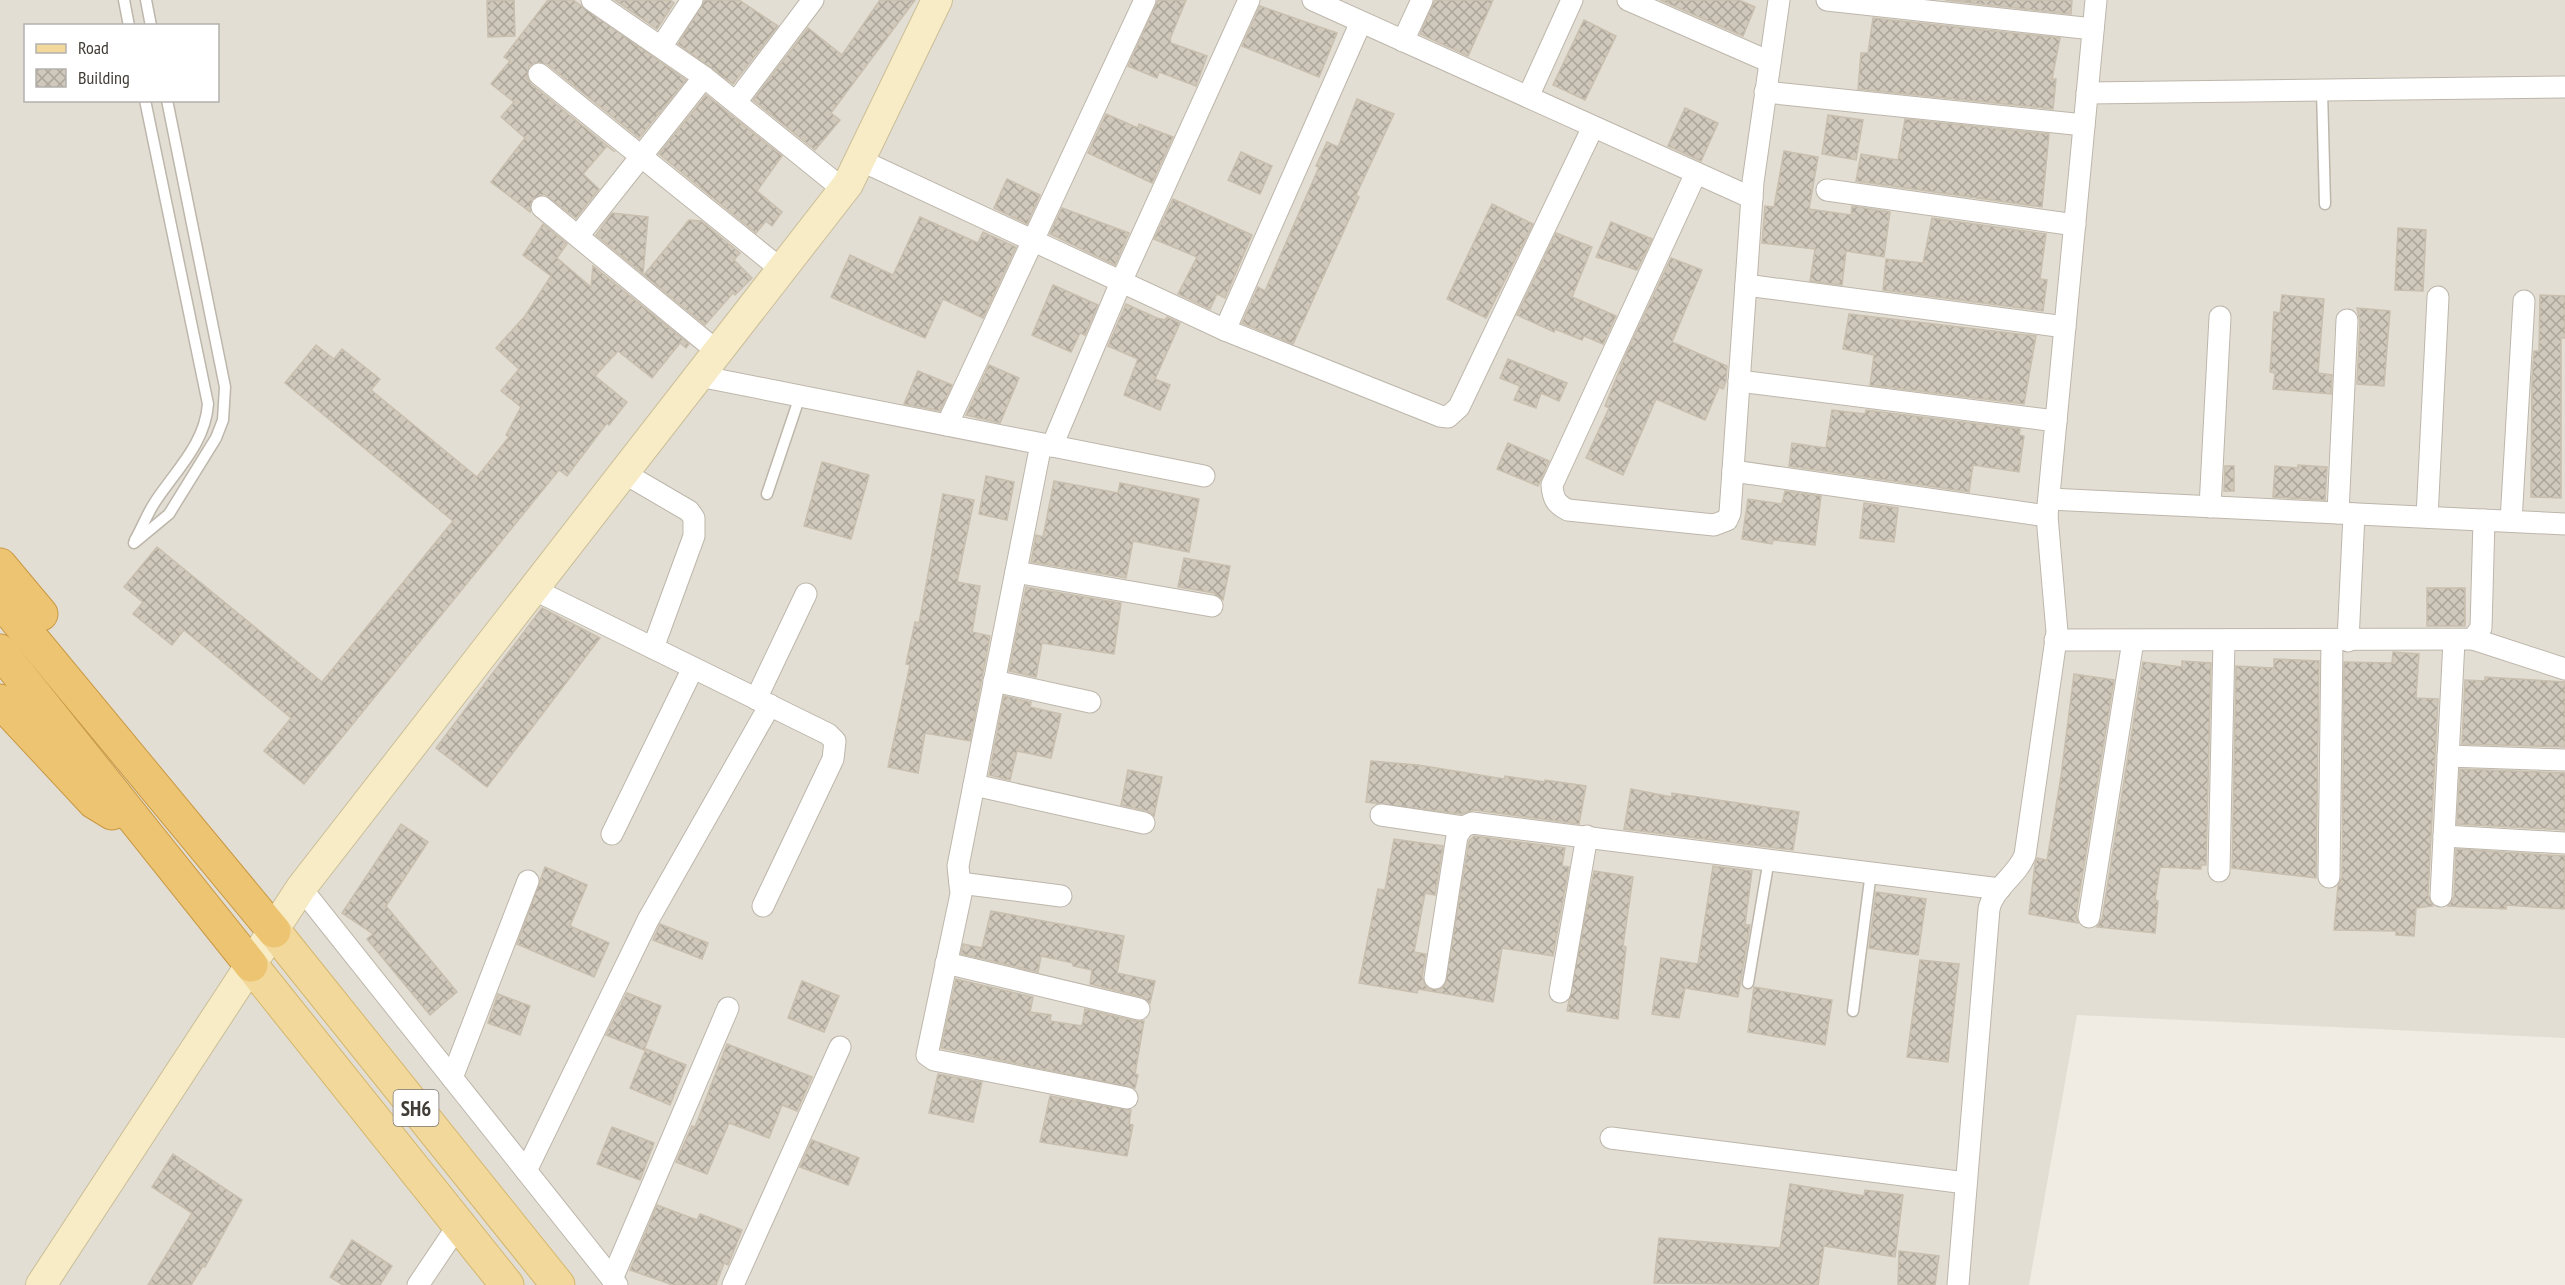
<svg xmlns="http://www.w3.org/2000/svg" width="2565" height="1285" viewBox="0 0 2565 1285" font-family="'PT Sans Narrow',sans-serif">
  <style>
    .residential { fill: #e3ded3; fill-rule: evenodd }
    .building { fill: url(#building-cross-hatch); stroke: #c9bfaf; stroke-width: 1.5 }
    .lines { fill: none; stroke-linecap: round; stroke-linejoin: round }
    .lane-casing { stroke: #bdb6ab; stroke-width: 13 }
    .street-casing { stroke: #bdb6ab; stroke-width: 23 }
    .secondary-casing { stroke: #cabe98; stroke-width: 32 }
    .primary-casing { stroke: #d4b66d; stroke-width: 35 }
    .highway-casing { stroke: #c99944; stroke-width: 35 }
    .lane { stroke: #fff; stroke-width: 10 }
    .street { stroke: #fff; stroke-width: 21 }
    .secondary { stroke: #f7ecc6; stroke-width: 30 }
    .primary { stroke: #f2d99b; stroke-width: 33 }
    .highway { stroke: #ecc472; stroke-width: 33 }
    .labels { text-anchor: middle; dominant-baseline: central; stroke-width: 5; stroke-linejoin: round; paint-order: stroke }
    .shield { fill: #fff; stroke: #7a7672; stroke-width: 1.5 }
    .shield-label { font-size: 21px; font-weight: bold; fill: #413c35 }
  </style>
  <defs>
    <pattern id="building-cross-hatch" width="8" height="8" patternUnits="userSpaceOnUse" patternTransform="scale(1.5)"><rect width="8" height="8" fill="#d0c8bb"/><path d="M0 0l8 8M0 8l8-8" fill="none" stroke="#aaa499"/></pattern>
  </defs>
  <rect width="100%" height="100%" fill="#f0ece4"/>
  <path class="residential" d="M0,0h2565v1038l-488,-23 -48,270h-2029zM26,26h192v74h-192z"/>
  <g class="building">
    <path d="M514,0l1,36 -27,1 -1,-36z"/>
    <path d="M548,0h25l113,80 -47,58 -92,-74 -12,-2 -6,4 -2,12 4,6 84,68 -8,-6 -24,28 16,15 -23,29 -32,-24 -12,5 -2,13 -39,-30 34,-44 -24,-21 13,-15 -23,-18 19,-23 -6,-4z"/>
    <path d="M615,0h55l4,3 -17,26z"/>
    <path d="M705,0h34l39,26 -45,58 -55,-40z"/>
    <path d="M880,0h35l-84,113 9,7 -25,30 -62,-50 55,-72 34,27z"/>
    <path d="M1158,0h28l-16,39 1,4 36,13 -11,30 -37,-14 -2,6 -29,-12z"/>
    <path d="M1435,0h58l-25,56 -48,-22z"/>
    <path d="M1660,0h79l16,7 -12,29z"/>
    <path d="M1945,0h127l-1,14z"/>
    <path d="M1260,6l77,27 -18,44 -77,-31z"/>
    <path d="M1873,18l187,20 -8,41h4l-3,30 -195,-20 3,-36h7z"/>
    <path d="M1584,20l32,16 -31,64 -32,-15z"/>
    <path d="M706,95l76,61 -25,35 25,21 -10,14 -6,-5 -10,12 -97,-79z"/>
    <path d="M1357,99l37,15 -38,81 3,2 -66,147 -51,-21 16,-36 7,4 54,-124 -3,-1 11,-24 11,5z"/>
    <path d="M1685,108l33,15 -17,38 -33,-15z"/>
    <path d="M1106,114l32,14 1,-4 34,13 -21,46 -64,-30z"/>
    <path d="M1828,115l35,5 -7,40 -34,-6z"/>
    <path d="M1905,119l144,15 -7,73 -186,-26 5,-27 37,6z"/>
    <path d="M1784,151l34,6 -9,52 42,6 1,-9 38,6 -6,45 -38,-6 -4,34 -32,-4 5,-32 -53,-6 3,-37 9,1z"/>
    <path d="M1241,152l31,14 -12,28 -32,-14z"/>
    <path d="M1007,179l33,16 -13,29 -33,-16z"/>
    <path d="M1173,199l79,36 -27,63 -8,-4 -7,15 -32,-15 19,-37 -43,-18z"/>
    <path d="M1492,204l41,20 -47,94 -39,-19z"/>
    <path d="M1062,208l67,25 -14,32 -65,-31z"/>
    <path d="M612,213l36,4 -5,57 -47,-39z"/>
    <path d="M920,217l58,26 5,-11 33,15 -33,71 -40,-19 -18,39 -94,-41 19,-42 43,20z"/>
    <path d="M1932,218l114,16 -6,45 7,1 -4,31 -160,-21 3,-31 37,4z"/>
    <path d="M689,220l12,1 39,32 -6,7 18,18 -17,17 -2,-2 -28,32 -61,-50z"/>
    <path d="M1611,222l41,17 -15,31 -41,-13z"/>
    <path d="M543,224l24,20 -10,14 34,29 2,-21 96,78 -3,4 -6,-5 -28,35 -34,-27 -23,25 32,26 -18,23 -2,-2 -40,53 -8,-6 -255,314 -40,-33 27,-33 -107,-88 -12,15 -39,-31 10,-12 -19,-15 33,-40 165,135 131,-161 -168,-138 31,-38 18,14 8,-10 38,30 -9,11 106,87 32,-40 -3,-2 15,-28 -20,-16 18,-22 -23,-21 29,-32 26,-40 -28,-21z"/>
    <path d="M2398,228l28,2 -3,61 -28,-1z"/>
    <path d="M1556,233l36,14 -20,50 44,19 -13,28 -19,-8 -2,4 -27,-11 -1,3 -37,-17z"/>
    <path d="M1671,258l31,12 -30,72 55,24 -1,15 -3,8 -4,-2 -14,33 -49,-21 -33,76 -37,-17 23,-50 -4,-2 21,-52z"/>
    <path d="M1053,285l45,20 -13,30 -5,-2 -9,19 -39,-17z"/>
    <path d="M2282,295l42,4 -6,74 14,2 -1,19 -58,-5 2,-16 -5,-1 4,-60 6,1z"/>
    <path d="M2540,295l25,1v42h-4v160l-30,-1 1,-119 2,-27h5z"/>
    <path d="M1126,304l31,14 8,2 2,-3 13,6 -25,56 15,6 -10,25 -36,-15 14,-36 -30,-13z"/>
    <path d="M2357,308l33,3 -6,75 -27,-2 3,-63z"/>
    <path d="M1849,314l187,22 -12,68 -154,-19 4,-30 -31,-6z"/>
    <path d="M1508,359l59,24 -8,18 -18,-8 -5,15 -22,-8 6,-14 -20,-8z"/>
    <path d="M989,365l30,13 -19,45 -34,-8z"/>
    <path d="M918,371l34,14 -12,26 -36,-7z"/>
    <path d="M1832,410l33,4 1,-4 154,19 -1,6 5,1 -5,36 -46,-7 -4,27 -180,-26 3,-23 34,5z"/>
    <path d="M1508,443l41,18 -11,25 -41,-17z"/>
    <path d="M822,462l47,13 -18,64 -47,-13z"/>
    <path d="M2298,465l29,2 -2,33 -52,-3 2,-31 23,2z"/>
    <path d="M2225,466h9v25h-10z"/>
    <path d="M986,476l28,6 -7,38 -28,-6z"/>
    <path d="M1054,481l64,12 2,-10 79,16 -10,53 -56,-11 -7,37 -95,-16 5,-27 7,2z"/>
    <path d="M1785,491l36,5 -6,49 -42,-5 -1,4 -30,-5 6,-40 34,5z"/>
    <path d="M943,494l31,6 -17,82 23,4 -8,46 18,4 -20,105 -45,-8 -7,40 -30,-6 22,-102 -4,-1 9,-42 4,1z"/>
    <path d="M1864,503l34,5 -4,34 -34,-4z"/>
    <path d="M1184,558l46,8 -7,34 -9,-7 -36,-6z"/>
    <path d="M1026,587l95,16 -7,51 -72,-11 -6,34 -27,-6z"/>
    <rect x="2427" y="588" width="38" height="38"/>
    <path d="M542,608l58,30 -113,149 -51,-39z"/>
    <path d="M2393,652l26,2 -3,44 22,1 -10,196 5,11 -17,2 -2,28 -18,-1v-4l-62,-1 4,-44 4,-9 2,-215 48,1z"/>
    <path d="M2274,659l45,2 -3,217 -84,-10 4,-202 38,2z"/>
    <path d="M2182,661l29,2 -5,202h-5v4l-41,-2 -5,33 3,1 -3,32 -58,-6 5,-8 41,-257 39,5z"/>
    <path d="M2074,674l40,6 -38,235 2,8 -49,-9 6,-50 2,-6 10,2 14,-84z"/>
    <path d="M2485,677l80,5v65l-103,-3 3,-64 20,1z"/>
    <path d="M1004,696l27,6 -1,5 31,7 -10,44 -34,-7 -7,29 -21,-5z"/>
    <path d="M1371,761l47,4 86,14 1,-3 40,6v-2l41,6 -7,38 -105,-14 -13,4 -95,-12z"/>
    <path d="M2460,769l105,4v57l-108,-6z"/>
    <path d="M1128,770l34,7 -8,39 -7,-5 -26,-6z"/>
    <path d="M1631,789l41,8v-4l127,19 -6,38 -169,-21z"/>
    <path d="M401,824l27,18 -42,64 71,86 -27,23 -63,-76 6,-5 -31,-21z"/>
    <path d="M1474,836l91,12 -3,18 7,1 -16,89 -51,-8 -9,54 -75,-13 -1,4 -58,-10 19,-94 7,1 9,-51 49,7 -8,49 -10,-2 -11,59 12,2 -4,23 5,11 12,2 6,-5 24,-144z"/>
    <path d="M2456,849l109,7 -1,53 -58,-4v4l-58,-3 6,-9z"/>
    <path d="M1713,866l39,5 -7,54h5l-12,72 -53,-9 -6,30 -27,-4 9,-56 37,6z"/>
    <path d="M545,867l42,18 -17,41 39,17 -15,34 -77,-33z"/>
    <path d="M1594,871l39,6 -10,69 3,1 -8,72 -51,-8z"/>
    <path d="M1876,892l50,7 -8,56 -49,-7z"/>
    <path d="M991,911l133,25 -7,37 38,8 -5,22 -8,-6 -52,-13 2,-14 -19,-4v-3l-32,-7 -3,16 -77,-18 2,-10 19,4z"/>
    <path d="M660,924l48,19 -6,16 -49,-19z"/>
    <path d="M1920,960l39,4 -11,98 -41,-5z"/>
    <path d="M956,979l77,18 -3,15 21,3 -1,6 32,5 3,-17 51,12h8l-9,53 3,1 -3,13 -194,-40z"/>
    <path d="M802,981l37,15 -15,36 -36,-14z"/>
    <path d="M1754,987l78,13 -7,45 -77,-13z"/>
    <path d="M627,993l34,13 -17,44 -38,-15z"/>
    <path d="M498,994l32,12 -10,29 -32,-12z"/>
    <path d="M727,1044l85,33 -15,34 -15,-6 -13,33 -40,-15 -22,51 -31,-12 16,-36 3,1z"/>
    <path d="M646,1049l40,16 -16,40 -40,-17z"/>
    <path d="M938,1074l44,8 -9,40 -44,-9z"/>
    <path d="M1050,1096l81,14 -2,14 4,1 -6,31 -87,-14z"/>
    <path d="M612,1127l42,16 -14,37 -43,-16z"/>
    <path d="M812,1140l47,18 -11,27 -48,-18z"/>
    <path d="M173,1154l69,46 -37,67 -2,-1 -12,19h-43l44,-72 -40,-26z"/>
    <path d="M1790,1184l74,12 1,-6 38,5 -8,62 -71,-11 -6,39 -164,-2 5,-45 121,10z"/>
    <path d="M657,1205l40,15 3,-6 42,16 -14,35 -4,-2 -8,22h-43l-43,-15z"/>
    <path d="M352,1240l40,26 -12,19h-37l-13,-8z"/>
    <path d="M1899,1251l40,5 -4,29h-37z"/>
  </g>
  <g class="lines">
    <defs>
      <g id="lane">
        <path d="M124,0l5,26"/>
        <path d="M146,0l5,26"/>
        <path d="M2322,90l3,114"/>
        <path d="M767,494l33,-98"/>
        <path d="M135,540c7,-12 12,-26 20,-38 21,-32 50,-58 53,-98l-63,-304"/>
        <path d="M134,543l35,-29 47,-76 7,-18 2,-33 -58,-287"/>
        <path d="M1748,983l21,-124"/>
        <path d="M1853,1011l18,-139"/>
      </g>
      <g id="street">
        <path d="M592,0l112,77 140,113"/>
        <path d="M1313,0l439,198"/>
        <path d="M1628,0l142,62"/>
        <path d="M1827,0l266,29"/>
        <path d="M1403,41l19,-41"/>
        <path d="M661,47l31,-47"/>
        <path d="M539,74l243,196"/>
        <path d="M1765,92l319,33"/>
        <path d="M2087,93l478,-6"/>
        <path d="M1528,97l44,-97"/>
        <path d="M736,102l77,-102"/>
        <path d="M860,160l365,170 215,86 8,1 11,-10 134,-280"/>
        <path d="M1696,173l-144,312c1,14 4,19 16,25l146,15 13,-5 3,-7 23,-331 26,-182"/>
        <path d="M1827,190l248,35"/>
        <path d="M542,207l176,145"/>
        <path d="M578,236l126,-159"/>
        <path d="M1746,285l319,42"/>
        <path d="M1225,330l136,-308"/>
        <path d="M699,376l505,100"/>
        <path d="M1739,381l317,40"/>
        <path d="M947,425l198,-425"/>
        <path d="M1041,444l-83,422 3,28 -34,161 7,5 193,38"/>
        <path d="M1052,446l69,-164 128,-282"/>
        <path d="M1733,471l314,45"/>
        <path d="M624,473l65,38 5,7v18l-41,112"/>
        <path d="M2049,499l516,25"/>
        <path d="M2210,507l10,-190"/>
        <path d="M2338,513l9,-193"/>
        <path d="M2427,517l11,-220"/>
        <path d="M2511,521l13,-220"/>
        <path d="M1016,572l196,34"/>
        <path d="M533,589l295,145 7,7 -2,18 -70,147"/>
        <path d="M2473,639l92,30"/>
        <path d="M2055,640l418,-1 8,-11 3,-108"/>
        <path d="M2348,641l6,-127"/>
        <path d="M994,681l96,21"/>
        <path d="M756,699l50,-105"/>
        <path d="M2448,756l117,4"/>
        <path d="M974,785l170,38"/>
        <path d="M1381,815l82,12"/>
        <path d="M612,834l81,-166"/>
        <path d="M2444,836l121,7"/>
        <path d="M2219,871l5,-230"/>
        <path d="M2329,877l3,-236"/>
        <path d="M960,883l101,13"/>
        <path d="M301,888l316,397"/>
        <path d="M2441,896l13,-255"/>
        <path d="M2089,917l44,-276"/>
        <path d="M946,963l193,46"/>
        <path d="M1435,978l22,-142 6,-9 9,-4 528,66"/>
        <path d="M1560,992l27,-156"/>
        <path d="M452,1078l76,-197"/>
        <path d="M1611,1138l355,45"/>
        <path d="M526,1171l122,-251 122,-215"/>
        <path d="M612,1279l116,-271"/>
        <path d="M418,1285l41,-61"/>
        <path d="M733,1285l107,-238"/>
        <path d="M1958,1285l31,-376c4,-21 28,-33 36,-54l32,-223 -10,-116 49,-516"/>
      </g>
      <path id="secondary" d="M41,1285l260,-397 547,-704 89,-184"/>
      <g id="primary">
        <path d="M274,931l284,354"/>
        <path d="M251,965l256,320"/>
      </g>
      <g id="highway">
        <path d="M0,565l41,49"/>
        <path d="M0,600l274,331"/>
        <path d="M0,651l251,314"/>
        <path d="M0,701l94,101 18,11"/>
      </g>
    </defs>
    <use href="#lane" class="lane-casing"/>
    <use href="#street" class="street-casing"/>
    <use href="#secondary" class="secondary-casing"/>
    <use href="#primary" class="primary-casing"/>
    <use href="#highway" class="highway-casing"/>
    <use href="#lane" class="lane"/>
    <use href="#street" class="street"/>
    <use href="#secondary" class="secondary"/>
    <use href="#primary" class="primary"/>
    <use href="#highway" class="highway"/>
  </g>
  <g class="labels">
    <rect class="shield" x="393.5" y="1090" width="45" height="36" rx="4.5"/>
    <g class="shield-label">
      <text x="416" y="1108">SH6</text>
    </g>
  </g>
  <rect x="24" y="24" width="195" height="78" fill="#ffffff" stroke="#b3b1ae" stroke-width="1.5"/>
  <rect x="36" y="44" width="30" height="9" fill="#f2d99b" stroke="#b3b1ae" stroke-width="1.5"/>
  <text x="78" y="54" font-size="18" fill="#413c35">Road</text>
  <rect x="36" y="69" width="30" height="18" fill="url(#building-cross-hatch)" stroke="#b3b1ae" stroke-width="1.5"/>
  <text x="78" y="84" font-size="18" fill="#413c35">Building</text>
</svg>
